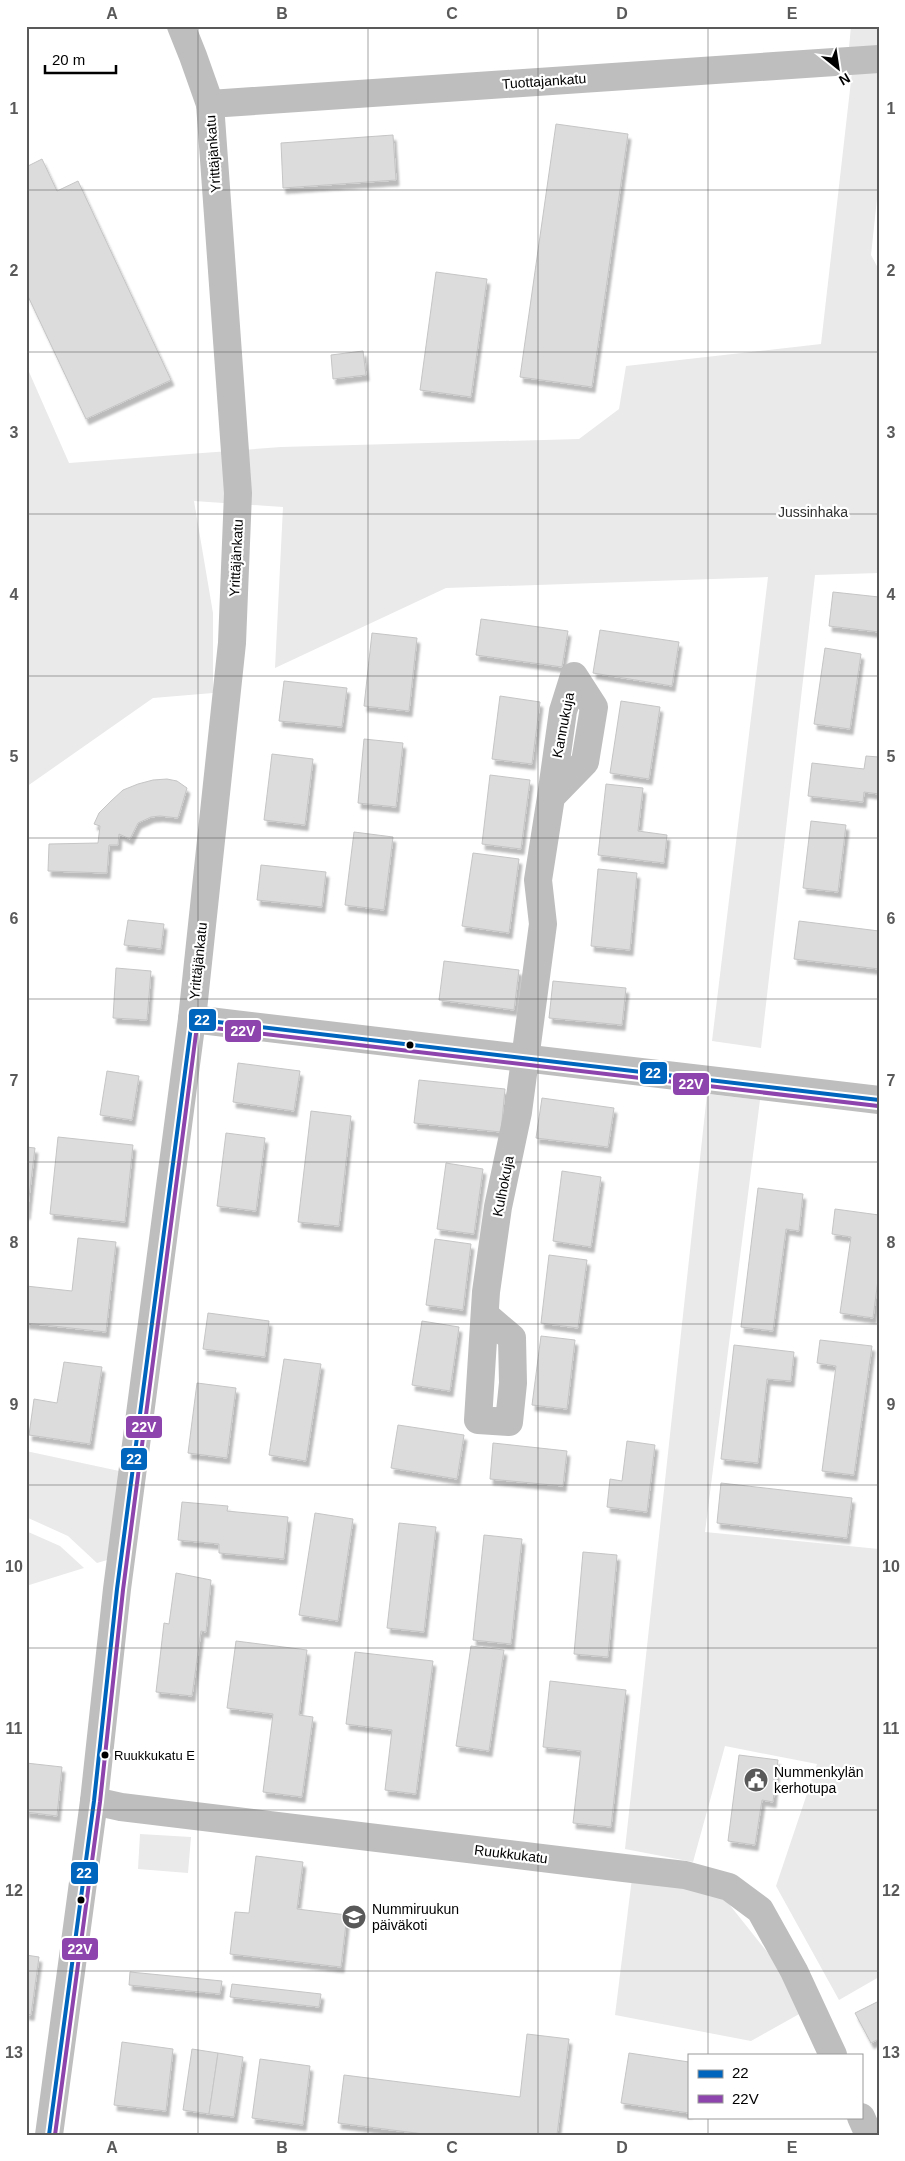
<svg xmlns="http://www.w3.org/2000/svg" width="905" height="2161" viewBox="0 0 905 2161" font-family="Helvetica,sans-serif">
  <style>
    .green { fill: #eaeaea }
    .building { fill: #dcdcdc; stroke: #c5c5c5; filter: url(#shadow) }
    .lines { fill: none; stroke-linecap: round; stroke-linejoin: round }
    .minor { stroke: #bebebe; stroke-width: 28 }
    .bus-1-casing { stroke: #fff; stroke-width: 8 }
    .bus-2-casing { stroke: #fff; stroke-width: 8 }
    .bus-1 { stroke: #0065bd; stroke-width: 4 }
    .bus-2 { stroke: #8e44ad; stroke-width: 4 }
    .grid { fill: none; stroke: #595959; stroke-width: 1; stroke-opacity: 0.55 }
    .bus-dot { fill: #000; stroke: #fff; stroke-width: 2 }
    .labels { text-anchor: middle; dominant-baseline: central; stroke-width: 4.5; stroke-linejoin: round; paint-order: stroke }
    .bus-label { font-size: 13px; fill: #000; stroke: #fff; text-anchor: start }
    .street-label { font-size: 14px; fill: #000; stroke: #fff }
    .park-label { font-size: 14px; fill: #2f2f2f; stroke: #fff }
    .poi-label { font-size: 14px; fill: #000; stroke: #fff; text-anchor: start }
    .line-badge { stroke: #fff; stroke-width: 2 }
    .badge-label { font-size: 14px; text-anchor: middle; font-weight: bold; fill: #fff }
    .neatline { fill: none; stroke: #595959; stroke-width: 2 }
    .grid-label { font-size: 16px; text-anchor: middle; font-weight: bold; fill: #595959 }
  </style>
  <defs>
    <filter id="shadow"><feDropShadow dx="3" dy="5.5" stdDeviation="1" flood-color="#0004"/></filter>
  </defs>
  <rect width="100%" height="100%" fill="#fff"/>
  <g class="green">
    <path d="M851,26h28v21l-30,1z"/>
    <path d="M879,70v110l-8,75 8,15v303l-64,2 -54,473 -49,-7 56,-464 -322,11 -171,80 8,-161 -89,-6 19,112v80l-60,5 -127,89v-422l43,98 212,-16 298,-8 40,-30 7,-43 195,-22 31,-272z"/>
    <path d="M707,1094l53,6 -55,432 174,17v428l-40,23 -63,-114 41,-122 -92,-18 -32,116 -68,-13z"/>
    <path d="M26,1451l98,21 -10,86 -17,5 -29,-27 -42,-19z"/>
    <path d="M26,1531l34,15 24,22 -58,18z"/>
    <path d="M140,1834l51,3 -3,36 -50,-4z"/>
    <path d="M632,1878l54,4 39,17 63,79 13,35 -50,28 -136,-26z"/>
  </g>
  <g class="building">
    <path d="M556,124l72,10 -36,253 -72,-10z"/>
    <path d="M393,135l3,45 -113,8 -2,-45z"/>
    <path d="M42,159l15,32 21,-10 93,199 -85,39 -60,-127v-125z"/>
    <path d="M436,272l51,7 -16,118 -51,-7z"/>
    <path d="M363,351l3,24 -33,4 -2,-24z"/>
    <path d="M833,592l46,5v35l-50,-6z"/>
    <path d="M481,619l87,12 -6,36 -86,-12z"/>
    <path d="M600,630l79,12 -7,44 -79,-13z"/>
    <path d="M372,633l45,5 -8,73 -45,-5z"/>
    <path d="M825,648l36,6 -11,75 -36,-5z"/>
    <path d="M284,681l63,7 -5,39 -63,-6z"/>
    <path d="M500,696l40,6 -8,62 -40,-5z"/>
    <path d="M621,701l39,6 -11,72 -39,-6z"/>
    <path d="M364,739l39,4 -7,64 -38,-4z"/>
    <path d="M272,754l41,5 -8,66 -41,-5z"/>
    <path d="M866,756l13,1v37l-15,-2 -1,10 -55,-6 4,-33 52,6z"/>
    <path d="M490,775l40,5 -9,69 -39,-5z"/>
    <path d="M167,779l10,2 10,7 -9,30 -18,-2 -9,1 -13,6 -8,16 -11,-5 -1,11h-9l-2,28 -59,-2 1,-27 49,-1 2,-17 -6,-2 5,-11 12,-12 12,-11 15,-6 15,-4z"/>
    <path d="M606,784l37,4 -5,43 29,4 -3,28 -66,-8z"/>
    <path d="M811,821l35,4 -8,67 -35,-4z"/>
    <path d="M354,832l39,5 -9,73 -39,-5z"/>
    <path d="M473,853l46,6 -10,74 -47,-7z"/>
    <path d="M261,865l65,7 -4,35 -65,-7z"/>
    <path d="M598,869l39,4 -7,77 -39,-4z"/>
    <path d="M128,920l36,4 -3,25 -37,-4z"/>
    <path d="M799,921l80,10v38l-85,-10z"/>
    <path d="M444,961l75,9 -5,40 -75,-10z"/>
    <path d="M116,968l35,3 -4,49 -34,-2z"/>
    <path d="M553,981l73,7 -4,37 -73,-7z"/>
    <path d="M238,1063l62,8 -6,40 -61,-9z"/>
    <path d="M107,1071l32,5 -7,44 -32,-5z"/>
    <path d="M419,1080l86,9 -4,43 -87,-9z"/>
    <path d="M542,1098l72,10 -6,39 -72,-9z"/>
    <path d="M311,1111l40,5 -12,110 -41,-4z"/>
    <path d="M226,1133l39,5 -9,73 -39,-5z"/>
    <path d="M58,1137l75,8 -8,77 -75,-8z"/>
    <path d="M26,1147l9,1 -8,66h-1z"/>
    <path d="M446,1163l37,6 -9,65 -37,-5z"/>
    <path d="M562,1171l39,6 -10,70 -38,-6z"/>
    <path d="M758,1188l45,6 -4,37 -13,-2 -13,102 -32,-4z"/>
    <path d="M835,1209l44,6v57l-6,46 -33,-5 11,-76 -19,-3z"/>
    <path d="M78,1238l38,4 -10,90 -80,-9v-37l46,5z"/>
    <path d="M435,1239l36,5 -8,66 -37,-5z"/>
    <path d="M549,1255l38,5 -9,68 -37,-5z"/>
    <path d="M208,1313l61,8 -4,36 -62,-8z"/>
    <path d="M422,1321l37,6 -9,64 -38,-6z"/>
    <path d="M541,1336l34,4 -8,69 -35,-4z"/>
    <path d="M820,1340l52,6 -18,129 -32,-4 14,-105 -19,-3z"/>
    <path d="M734,1345l60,7 -3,29 -24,-2 -9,84 -37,-4z"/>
    <path d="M284,1359l37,5 -15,97 -37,-6z"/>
    <path d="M64,1362l38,5 -12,77 -61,-9 5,-36 23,4z"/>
    <path d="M197,1383l39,5 -9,70 -39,-5z"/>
    <path d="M398,1425l66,10 -7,44 -66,-11z"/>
    <path d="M627,1441l28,4 -8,67 -40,-5 3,-28 12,2z"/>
    <path d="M493,1443l74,8 -4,35 -73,-7z"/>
    <path d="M721,1483l131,15 -5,40 -130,-15z"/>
    <path d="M182,1502l46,4 -1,5 61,6 -4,42 -65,-6v-9l-41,-4z"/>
    <path d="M315,1513l38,6 -15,102 -39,-6z"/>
    <path d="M399,1523l37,4 -12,105 -37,-4z"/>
    <path d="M484,1535l38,4 -11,105 -38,-4z"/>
    <path d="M583,1552l34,3 -9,102 -34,-3z"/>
    <path d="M176,1573l35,7 -5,52 -5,-1 -9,65 -36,-4 8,-69 5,1z"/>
    <path d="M236,1641l71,9 -8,65 14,2 -11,80 -39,-5 10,-78 -46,-6z"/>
    <path d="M471,1646l33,4 -15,101 -33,-5z"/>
    <path d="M355,1652l78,9 -17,133 -31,-4 7,-60 -46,-6z"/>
    <path d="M550,1681l76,9 -15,137 -38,-4 8,-72 -38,-4z"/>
    <path d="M739,1755l39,5 -5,42 -11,-2 -7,45 -27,-4z"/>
    <path d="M26,1763l36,4 -5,49 -31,-4z"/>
    <path d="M256,1856l47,6 -6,47 50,6 -6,52 -111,-13 5,-42 14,1z"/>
    <path d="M26,1955l13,2 -8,58 -5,-1z"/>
    <path d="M130,1972l92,9 -2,13 -91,-9z"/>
    <path d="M232,1984l89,10 -2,13 -89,-10z"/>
    <path d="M879,2001v38l-8,4 -16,-30z"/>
    <path d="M527,2034l42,5 -12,96h-126l-93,-12 6,-48 176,22z"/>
    <path d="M122,2042l51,7 -7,62 -52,-6z"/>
    <path d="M192,2049l26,4 -9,61 -26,-4z"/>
    <path d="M218,2053l25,4 -9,60 -25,-3z"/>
    <path d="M629,2053l60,9v51l-68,-10z"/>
    <path d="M260,2059l50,7 -7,59 -51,-7z"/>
  </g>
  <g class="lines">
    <g class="minor">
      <path d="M210,104l669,-45"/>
      <path d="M192,1019l687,81"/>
      <path d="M485,1315l27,23 1,45 -4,39 -31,-2 8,-128 12,-85 20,-95 25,-188 -5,-44 13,-83 34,-35 9,-55 -20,-31 -11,35 -12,86"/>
      <path d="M94,1801l27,6 503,61 61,7 44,12 31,23 34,61 39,84"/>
      <path d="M861,2117l8,18"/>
      <path d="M49,2135l45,-334 23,-212 75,-570 40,-376 6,-150 -28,-389 -17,-48 -12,-30"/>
    </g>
    <defs>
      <path id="bus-1" d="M49,2135l45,-334 23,-212 75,-570 687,81"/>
      <path id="bus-2" d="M55,2135l45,-333 23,-212 74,-564 681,80"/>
    </defs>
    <use href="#bus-1" class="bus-1-casing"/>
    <use href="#bus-2" class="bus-2-casing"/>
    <use href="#bus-1" class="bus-1"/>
    <use href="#bus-2" class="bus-2"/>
  </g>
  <path class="grid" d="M198,26v2109M368,26v2109M538,26v2109M708,26v2029M26,190h853M26,352h853M26,514h853M26,676h853M26,838h853M26,999h853M26,1162h853M26,1324h853M26,1485h853M26,1648h853M26,1810h853M26,1971h853M708,2117v18"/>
  <defs>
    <symbol id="civic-disc" viewBox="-11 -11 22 22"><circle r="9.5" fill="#595959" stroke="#fff"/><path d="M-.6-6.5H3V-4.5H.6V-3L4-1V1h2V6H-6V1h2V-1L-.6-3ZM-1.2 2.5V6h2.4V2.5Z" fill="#fff"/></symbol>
    <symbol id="school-disc" viewBox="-11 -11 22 22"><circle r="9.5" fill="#595959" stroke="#fff"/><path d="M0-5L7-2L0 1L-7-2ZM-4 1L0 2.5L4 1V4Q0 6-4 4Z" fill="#fff"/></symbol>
  </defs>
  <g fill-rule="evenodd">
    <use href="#civic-disc" x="742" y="1766" width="28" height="28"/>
    <use href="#school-disc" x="340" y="1903" width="28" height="28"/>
  </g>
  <g class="bus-dot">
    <circle cx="410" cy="1045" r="4.5"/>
    <circle cx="105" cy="1755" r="4.5"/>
    <circle cx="81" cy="1900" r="4.5"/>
  </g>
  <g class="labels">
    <g class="bus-label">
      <text x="114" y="1755">Ruukkukatu E</text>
    </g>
    <g class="street-label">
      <text transform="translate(544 81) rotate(-4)">Tuottajankatu</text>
      <text transform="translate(213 154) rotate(-94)">Yrittäjänkatu</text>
      <text transform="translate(236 558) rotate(-87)">Yrittäjänkatu</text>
      <text transform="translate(563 725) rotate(-79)">Kannukuja</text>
      <text transform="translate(198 961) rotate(-84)">Yrittäjänkatu</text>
      <text transform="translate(503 1186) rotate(-79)">Kulhokuja</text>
      <text transform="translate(511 1854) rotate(7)">Ruukkukatu</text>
    </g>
    <g class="park-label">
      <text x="813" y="512">Jussinhaka</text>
    </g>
    <g class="poi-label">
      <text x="774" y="1772">Nummenkylän<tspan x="774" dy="16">kerhotupa</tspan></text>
      <text x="372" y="1909">Nummiruukun<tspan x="372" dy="16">päiväkoti</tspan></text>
    </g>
  </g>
  <g class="line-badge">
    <rect x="188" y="1008" width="29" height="24" rx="5" fill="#0065bd"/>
    <rect x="224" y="1019" width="38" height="24" rx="5" fill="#8e44ad"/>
    <rect x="639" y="1061" width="29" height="24" rx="5" fill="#0065bd"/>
    <rect x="672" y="1072" width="38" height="24" rx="5" fill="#8e44ad"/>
    <rect x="125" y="1415" width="38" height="24" rx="5" fill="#8e44ad"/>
    <rect x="120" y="1447" width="28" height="24" rx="5" fill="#0065bd"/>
    <rect x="70" y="1861" width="29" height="24" rx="5" fill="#0065bd"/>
    <rect x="61" y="1937" width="38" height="24" rx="5" fill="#8e44ad"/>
  </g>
  <g class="badge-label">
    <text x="202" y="1025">22</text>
    <text x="243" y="1036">22V</text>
    <text x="653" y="1078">22</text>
    <text x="691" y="1089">22V</text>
    <text x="144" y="1432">22V</text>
    <text x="134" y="1464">22</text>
    <text x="84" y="1878">22</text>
    <text x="80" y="1954">22V</text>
  </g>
  <rect width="905" height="2161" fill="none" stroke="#ffffff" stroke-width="55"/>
  <rect x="688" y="2054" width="175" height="65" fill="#ffffff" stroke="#999999"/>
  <rect x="698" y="2070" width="25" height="8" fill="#0065bd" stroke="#999999"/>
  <text x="732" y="2078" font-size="15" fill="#000000">22</text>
  <rect x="698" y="2095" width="25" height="8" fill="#8e44ad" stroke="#999999"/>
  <text x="732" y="2104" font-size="15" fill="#000000">22V</text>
  <g transform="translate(838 68) rotate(150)" stroke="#ffffff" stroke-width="4" paint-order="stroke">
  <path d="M0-4L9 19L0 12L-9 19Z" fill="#000000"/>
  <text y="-8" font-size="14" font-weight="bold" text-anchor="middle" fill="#000000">N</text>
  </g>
  <path d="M45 65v8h71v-8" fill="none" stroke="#000000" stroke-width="2.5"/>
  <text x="52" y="65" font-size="15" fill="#000000" stroke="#ffffff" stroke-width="4" paint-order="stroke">20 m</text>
  <rect x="28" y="28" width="850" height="2106" class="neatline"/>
  <g class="grid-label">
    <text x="112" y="19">A</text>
    <text x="282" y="19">B</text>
    <text x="452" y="19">C</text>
    <text x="622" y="19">D</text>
    <text x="792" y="19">E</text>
    <text x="14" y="114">1</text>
    <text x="891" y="114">1</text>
    <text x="14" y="276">2</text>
    <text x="891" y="276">2</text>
    <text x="14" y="438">3</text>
    <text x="891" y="438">3</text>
    <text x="14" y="600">4</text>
    <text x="891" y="600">4</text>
    <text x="14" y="762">5</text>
    <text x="891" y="762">5</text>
    <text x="14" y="924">6</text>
    <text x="891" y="924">6</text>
    <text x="14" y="1086">7</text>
    <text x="891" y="1086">7</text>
    <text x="14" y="1248">8</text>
    <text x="891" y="1248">8</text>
    <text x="14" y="1410">9</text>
    <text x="891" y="1410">9</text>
    <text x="14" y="1572">10</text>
    <text x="891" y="1572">10</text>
    <text x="14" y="1734">11</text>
    <text x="891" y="1734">11</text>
    <text x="14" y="1896">12</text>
    <text x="891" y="1896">12</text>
    <text x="14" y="2058">13</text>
    <text x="891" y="2058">13</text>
    <text x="112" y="2153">A</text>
    <text x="282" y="2153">B</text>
    <text x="452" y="2153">C</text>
    <text x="622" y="2153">D</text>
    <text x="792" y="2153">E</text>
  </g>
</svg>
